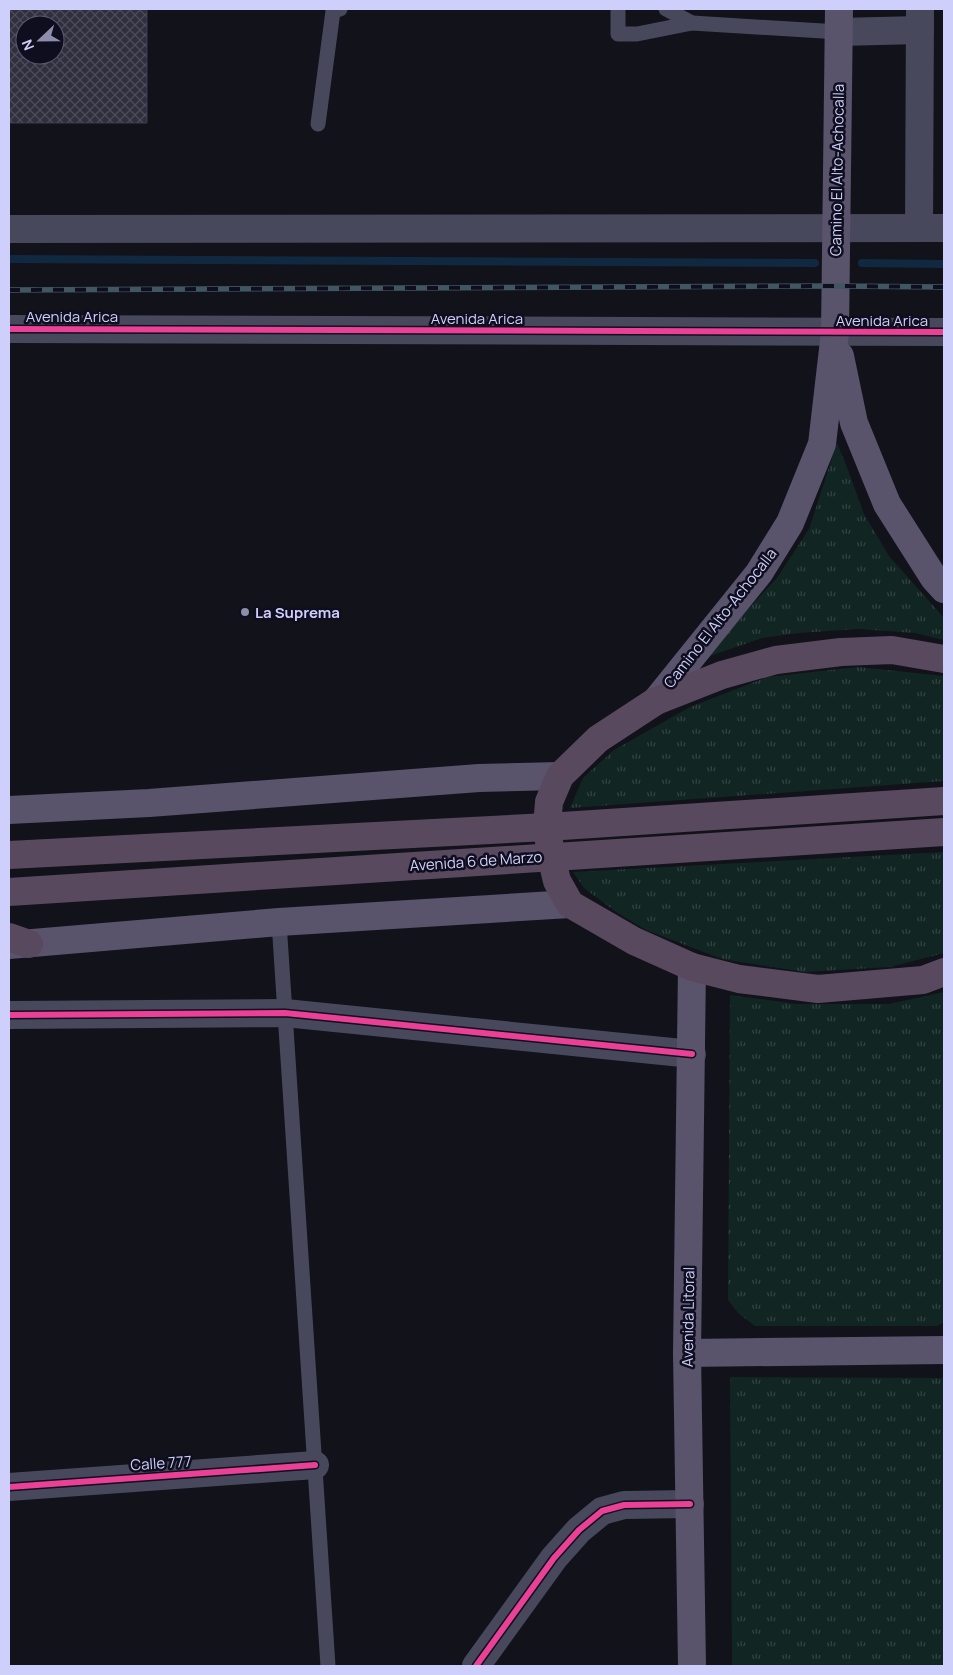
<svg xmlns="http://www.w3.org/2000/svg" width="953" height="1675" viewBox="0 0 953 1675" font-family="Manrope,sans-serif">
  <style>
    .grass { fill: url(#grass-tufts) }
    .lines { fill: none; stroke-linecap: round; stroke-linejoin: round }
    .stream { stroke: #112940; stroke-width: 8 }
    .building { fill: url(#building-cross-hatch); stroke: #3d3c4d; fill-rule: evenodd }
    .lane { stroke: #47485b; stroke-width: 15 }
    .street { stroke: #47485b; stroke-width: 28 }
    .primary { stroke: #59536c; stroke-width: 28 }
    .highway { stroke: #59495f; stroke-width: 28 }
    .rail-casing { stroke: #405761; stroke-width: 5.5 }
    .rail { stroke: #0f0e1e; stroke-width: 4; stroke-dasharray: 11; stroke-linecap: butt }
    .cycleway-casing { stroke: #0f0e1e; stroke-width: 9 }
    .cycleway { stroke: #ea4096; stroke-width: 6 }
    .poi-dot { fill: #8d8dac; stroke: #0f0e1e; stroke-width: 2 }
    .labels { text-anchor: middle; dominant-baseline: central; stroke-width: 5; stroke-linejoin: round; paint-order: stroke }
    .street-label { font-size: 15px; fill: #cfcffb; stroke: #0f0e1e }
    .poi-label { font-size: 15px; font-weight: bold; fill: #cfcffb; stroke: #0f0e1e; text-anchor: start }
  </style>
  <defs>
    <pattern id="grass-tufts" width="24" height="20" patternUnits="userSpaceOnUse" patternTransform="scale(1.25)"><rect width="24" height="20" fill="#112523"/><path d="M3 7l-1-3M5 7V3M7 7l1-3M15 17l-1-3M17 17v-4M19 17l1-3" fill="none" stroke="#344"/></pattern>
    <pattern id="building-cross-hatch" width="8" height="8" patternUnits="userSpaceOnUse" patternTransform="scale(1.25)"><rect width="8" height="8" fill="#302f3d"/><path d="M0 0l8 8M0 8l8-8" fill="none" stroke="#4d4c5a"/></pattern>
  </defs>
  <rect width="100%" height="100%" fill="#12121a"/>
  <g class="grass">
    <path d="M837,443l11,27 16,44 25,42 55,62v22l-29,-7 -57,-4 -59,4 -37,5 -52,18 38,-47 29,-31 32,-49z"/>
    <path d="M858,667l86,9v105l-374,27 13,-30 31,-28 76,-43 77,-30z"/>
    <path d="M944,852v101l-54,14 -86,5 -82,-13 -76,-29 -30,-18 -32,-24 -11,-16z"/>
    <path d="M944,992v330l-7,4h-182l-16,-12 -11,-14 2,-305 67,9h92z"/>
    <path d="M730,1377l214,1v288h-212z"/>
  </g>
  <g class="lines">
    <g class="stream">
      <path d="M9,259l806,4"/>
      <path d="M862,263l82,1"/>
    </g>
  </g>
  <path class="building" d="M9,9h138v114h-138zM25,25h30v30h-30z"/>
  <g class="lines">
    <g class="lane">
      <path d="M618,9v25h19l55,-11 -26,-14"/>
      <path d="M692,23l147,9"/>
      <path d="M318,124l15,-113 7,-2"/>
      <path d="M279,922l49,744"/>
    </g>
    <g class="street">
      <path d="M839,32l81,-2"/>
      <path d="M919,228l1,-219"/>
      <path d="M9,229l935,-1"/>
      <path d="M9,329l935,3"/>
      <path d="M9,1015l276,-2 407,41"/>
      <path d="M9,1487l306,-22"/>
      <path d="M476,1666l78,-108 25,-28 23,-19 22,-6 66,-1"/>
    </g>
    <g class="primary">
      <path d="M840,356l14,67 33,81 47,74 10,11"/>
      <path d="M656,701l103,-128 31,-50 32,-79 13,-112 4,-323"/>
      <path d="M9,810l140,-7 330,-25 81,-2"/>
      <path d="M9,945l270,-23 291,-18"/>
      <path d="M687,1353l257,-3"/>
      <path d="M692,1666l-5,-313 5,-386"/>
    </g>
    <g class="highway">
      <path d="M944,659l-52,-9 -51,2 -65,8 -54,15 -66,26 -58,38 -38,37 -11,26 -2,25 4,29 6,25 13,23 64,37 58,26 47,12 79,10 105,-9 21,-8"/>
      <path d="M9,855l538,-28 397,-26"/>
      <path d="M9,892l935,-60"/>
      <path d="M9,937l20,7"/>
    </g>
    <defs>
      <path id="rail" d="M9,290l827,-4 108,1"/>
    </defs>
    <use href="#rail" class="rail-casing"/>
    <use href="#rail" class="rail"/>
    <defs>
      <g id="cycleway">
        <path d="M9,329l935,3"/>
        <path d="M9,1015l276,-2 407,41"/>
        <path d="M9,1487l306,-22"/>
        <path d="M476,1666l78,-108 25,-28 23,-19 22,-6 66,-1"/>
      </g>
    </defs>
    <use href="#cycleway" class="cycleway-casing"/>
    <use href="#cycleway" class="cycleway"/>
  </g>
  <circle class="poi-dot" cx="245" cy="612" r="5"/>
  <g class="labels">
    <g class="street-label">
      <text transform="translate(837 170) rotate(-89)">Camino El Alto-Achocalla</text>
      <text x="72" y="316">Avenida Arica</text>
      <text x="477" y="318">Avenida Arica</text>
      <text x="882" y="320">Avenida Arica</text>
      <text transform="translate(720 618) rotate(-52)">Camino El Alto-Achocalla</text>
      <text transform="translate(476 861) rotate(-4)">Avenida 6 de Marzo</text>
      <text transform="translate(688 1317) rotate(-89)">Avenida Litoral</text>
      <text transform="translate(161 1463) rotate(-4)">Calle 777</text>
    </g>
    <g class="poi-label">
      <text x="255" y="612">La Suprema</text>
    </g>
  </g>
  <rect width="953" height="1675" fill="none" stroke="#cfcffb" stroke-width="20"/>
  <g transform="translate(40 40) rotate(248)"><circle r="24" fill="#0f0e1e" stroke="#5c5b76"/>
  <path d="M0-4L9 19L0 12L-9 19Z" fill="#8d8dac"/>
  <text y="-8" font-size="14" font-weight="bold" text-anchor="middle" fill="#cfcffb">N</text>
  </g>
</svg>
